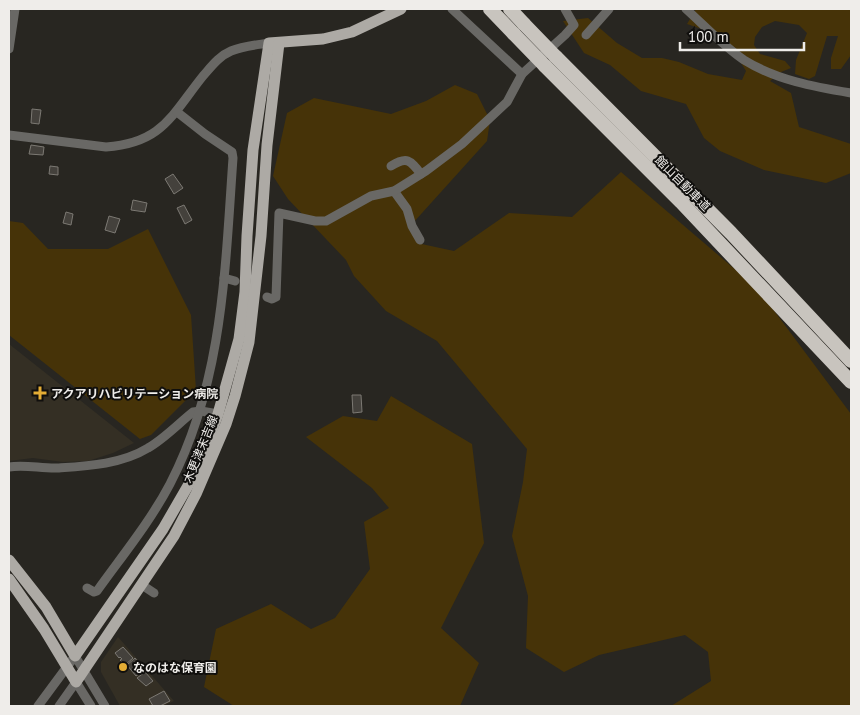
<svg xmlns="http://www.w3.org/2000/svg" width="860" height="715" viewBox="0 0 860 715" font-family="'PT Sans','Noto Sans JP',sans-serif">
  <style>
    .built { fill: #342f24 }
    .green { fill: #463308 }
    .building { fill: #44413c; stroke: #7c7973 }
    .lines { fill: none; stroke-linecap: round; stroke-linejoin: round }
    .minor { stroke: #696865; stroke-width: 9 }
    .major { stroke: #adaaa5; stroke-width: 11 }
    .highway { stroke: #c8c4be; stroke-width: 14 }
    .highway-bridge { stroke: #c8c4be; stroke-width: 14 }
    .poi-dot { fill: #e4ad35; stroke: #100f0d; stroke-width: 2 }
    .labels { text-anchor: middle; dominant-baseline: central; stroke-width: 4; stroke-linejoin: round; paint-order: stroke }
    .street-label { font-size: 12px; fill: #efedea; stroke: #100f0d }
    .poi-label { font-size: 12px; font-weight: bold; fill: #efedea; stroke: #100f0d; text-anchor: start }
  </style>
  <rect width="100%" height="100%" fill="#282621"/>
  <g class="built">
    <path d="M9,344l125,99 -21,10 -25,8 -25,1 -30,-4 -24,3z"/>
    <path d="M118,637l56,64 -11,5h-43l-19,-34v-10z"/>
  </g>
  <g class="green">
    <path d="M696,9h155v46l-10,14h-10v-11l7,-22h-11l-12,40 -6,3 -14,-5 1,-14 11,-27 -8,-8 -24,-4 -13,6 -7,10 -1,8 6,9 25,7 6,7 -10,4 -11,9 21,12 8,34 52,17v29l-25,10 -62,-13 -44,-19 -16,-13 -18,-34 -45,-13 -31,-26 -26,-12 -21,-32 25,-3 29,25 25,15h20l17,4 29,12 34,6 4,-9 -21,-34 -38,-13z"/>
    <path d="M455,85l22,9 13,26 -3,21 -74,82 4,20 37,8 55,-38 63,4 49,-45 137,117 93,125v292h-180l40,-25 -3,-29 -23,-17 -86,20 -35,17 -38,-24 2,-52 -16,-60 11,-54 4,-33 -90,-108 -51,-30 -32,-35 -8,-16 -58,-61 -15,-23 14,-63 27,-15 77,16 35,-13z"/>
    <path d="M9,221l14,2 25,26h60l40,-20 43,86 5,75 -45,45 -11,4 -131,-104z"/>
    <path d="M391,396l81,48 12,99 -43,85 38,35 -19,43h-226l-30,-19 12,-58 55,-25 40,25 24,-11 35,-49 -6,-47 25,-14 -17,-20 -66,-51 37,-21 34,5z"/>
  </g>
  <g class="building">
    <path d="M32,109l9,1 -2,14 -8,-1z"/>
    <path d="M31,145l13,2 -1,8 -14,-1z"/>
    <path d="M50,166l8,1v8l-9,-1z"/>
    <path d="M173,174l10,14 -9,6 -9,-15z"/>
    <path d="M133,200l14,3 -2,9 -14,-2z"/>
    <path d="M184,205l8,15 -7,4 -8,-16z"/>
    <path d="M66,212l7,2 -2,11 -8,-2z"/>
    <path d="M109,216l11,3 -5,14 -10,-3z"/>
    <path d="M352,395h9l1,17 -9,1z"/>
    <path d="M123,647l10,11 -8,7 -5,-5 2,-1 -2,-2 -1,1 -4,-5z"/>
    <path d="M135,658l9,12 -8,6 -9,-11z"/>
    <path d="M145,672l8,9 -7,5 -9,-8z"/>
    <path d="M164,691l6,10 -10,5h-7l-4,-7z"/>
  </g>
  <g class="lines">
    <g class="minor">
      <path d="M452,9l70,65"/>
      <path d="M686,9c19,17 37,37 58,51 32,20 71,27 107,33"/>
      <path d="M586,35l23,-26"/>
      <path d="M9,49l6,-40"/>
      <path d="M9,135l97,12c56,-4 65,-31 97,-71 8,-9 16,-20 28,-25 12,-5 25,-6 38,-8"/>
      <path d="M391,166c16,-10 19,-6 30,8"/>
      <path d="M394,191l13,18 5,17 8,14"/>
      <path d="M224,278l11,3"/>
      <path d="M267,297l5,2 4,-2 3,-84 36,8h11l45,-25 23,-5 32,-20 36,-27 45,-42 15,-28 43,-39 9,-10 -9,-16"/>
      <path d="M9,467c16,-3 33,2 50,1 29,-2 63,-4 89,-20 16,-9 31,-25 45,-36l8,-1 17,3"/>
      <path d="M142,585l12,8"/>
      <path d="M87,588l7,4 3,-1c25,-35 53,-69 73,-107 53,-102 55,-214 63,-326l-1,-6 -27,-18 -28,-22"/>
      <path d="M38,706l37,-50 30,50"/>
      <path d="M59,706l17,-24 15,24"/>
    </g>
    <g class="major">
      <path d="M9,560l37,47 29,49 88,-127 26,-45 14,-30 15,-40 21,-75 6,-47 2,-56 6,-86 16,-107 54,-4 29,-7 49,-23"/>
      <path d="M9,579l35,50 32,53 98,-146 22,-42 30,-70 9,-28 14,-54 12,-106 6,-91 12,-102"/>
    </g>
    <g class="highway">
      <path d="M490,9l24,25"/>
      <path d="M510,9l14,15"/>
      <path d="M556,57l175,176 120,128"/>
      <path d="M545,66l136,136 170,180"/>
    </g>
    <g class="highway-bridge">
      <path d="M524,24l32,33"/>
      <path d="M514,34l31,32"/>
    </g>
  </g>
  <g class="poi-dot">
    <path d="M37.5 385.5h5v5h5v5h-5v5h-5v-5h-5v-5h5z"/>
    <circle cx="123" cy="667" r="5"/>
  </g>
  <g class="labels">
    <g class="street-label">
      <text transform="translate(683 183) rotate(45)">館山自動車道</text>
      <text transform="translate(200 449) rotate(-68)">木更津末吉線</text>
    </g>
    <g class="poi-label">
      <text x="51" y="393">アクアリハビリテーション病院</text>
      <text x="133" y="667">なのはな保育園</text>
    </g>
  </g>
  <rect width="860" height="715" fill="none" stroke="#efedea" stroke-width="20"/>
  <path d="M680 42v8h124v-8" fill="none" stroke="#efedea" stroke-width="2.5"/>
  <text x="688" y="42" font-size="15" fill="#efedea" stroke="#100f0d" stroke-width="4" paint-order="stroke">100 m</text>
</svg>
